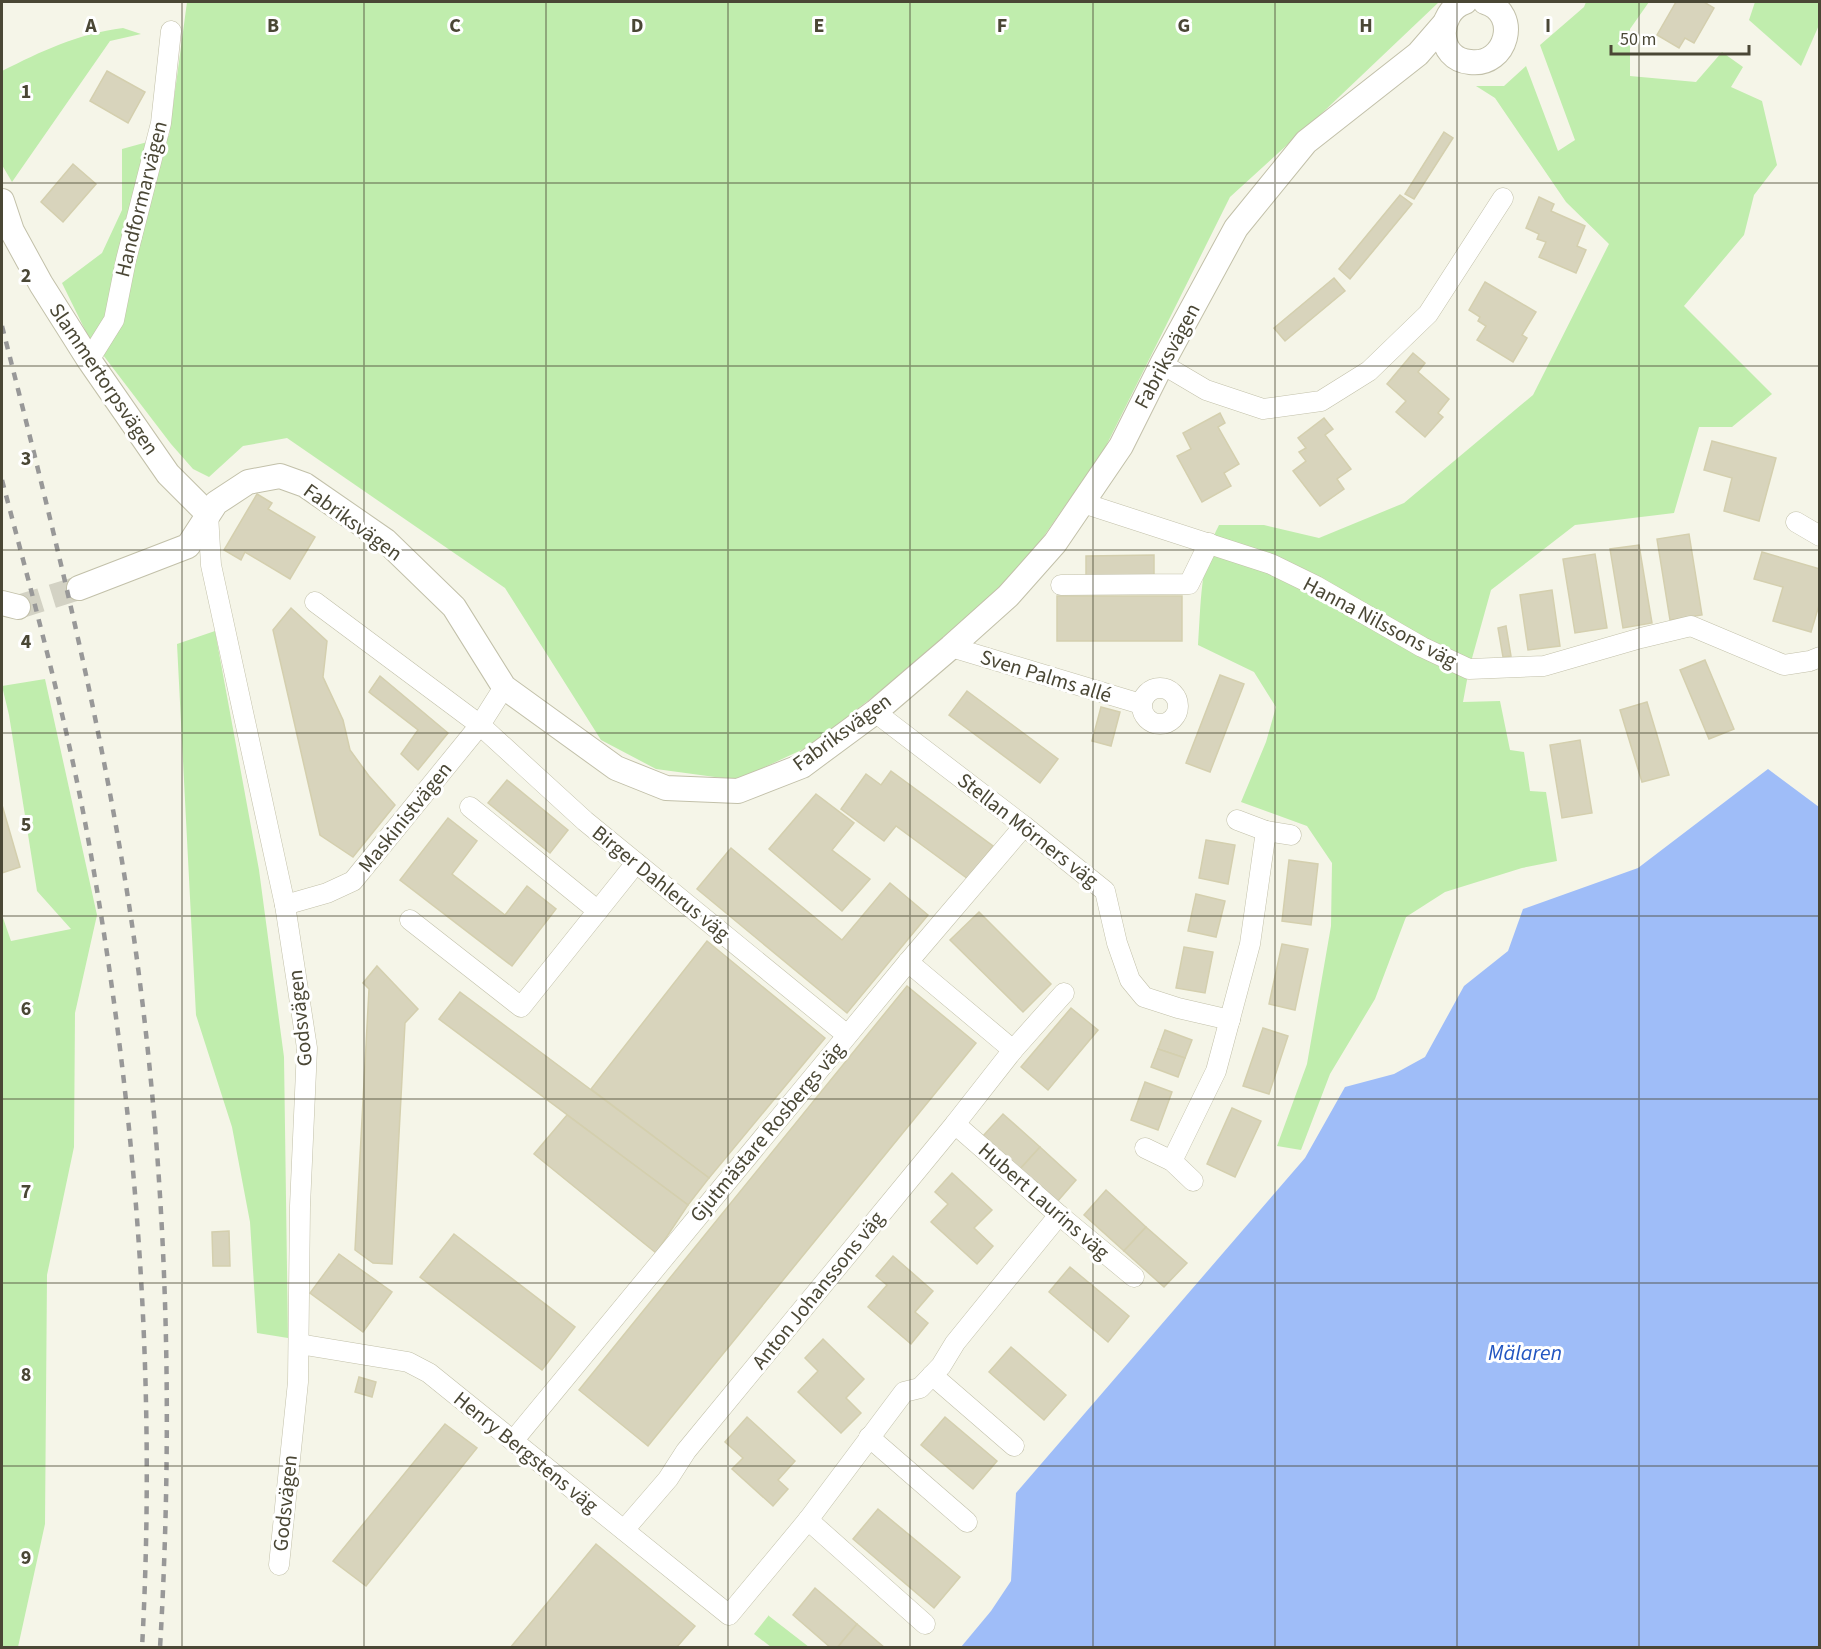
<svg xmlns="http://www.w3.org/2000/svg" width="1821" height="1649" viewBox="0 0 1821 1649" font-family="'Source Sans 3',sans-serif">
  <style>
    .green { fill: #c0edad }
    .water { fill: #9fbdf8 }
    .building { fill: #d8d4bc; stroke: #d4cfae; stroke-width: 1.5 }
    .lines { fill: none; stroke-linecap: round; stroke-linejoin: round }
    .tertiary-tunnel { stroke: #d3d2c4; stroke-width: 24; stroke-dasharray: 24 12; stroke-linecap: butt }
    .minor-casing { stroke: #c2c0a9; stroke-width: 21 }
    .tertiary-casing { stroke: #c2c0a9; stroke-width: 26 }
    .minor { stroke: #fff; stroke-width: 20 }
    .tertiary { stroke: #fff; stroke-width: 24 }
    .rail { stroke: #989898; stroke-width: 4.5; stroke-dasharray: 8 8; stroke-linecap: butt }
    .grid { fill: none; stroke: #4a4735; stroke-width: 1.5; stroke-opacity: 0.55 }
    .labels { text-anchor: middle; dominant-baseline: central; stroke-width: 6; stroke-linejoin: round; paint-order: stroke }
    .street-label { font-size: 21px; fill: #4a4735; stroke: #fff }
    .water-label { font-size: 22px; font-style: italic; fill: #2356c1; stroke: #fff }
    .grid-label { font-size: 20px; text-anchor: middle; font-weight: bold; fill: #4a4735; stroke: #fff; stroke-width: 6; stroke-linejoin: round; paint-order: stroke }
  </style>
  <rect width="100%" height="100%" fill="#f5f5e8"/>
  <g class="green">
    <path d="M187,2h1252l-119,113 -90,82 -126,253 -102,146 -192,150 -73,34 -81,-11 -55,-29 -96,-152 -218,-150 -44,8 -34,31 -16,-8 -22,-25 -84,-110 -25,-51 40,-30 20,-43v-61l47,-13z"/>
    <path d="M1586,2h63l-19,27v47l66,6 26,-30 21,15 -12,20 31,14 15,64 -23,30 -10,40 -60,71 88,88 -40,33h-33l-25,86 -99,12 -84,65 -22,79 -6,33 37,-1 10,49 14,2 6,39 16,1 11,69 -35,7 -77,24 -39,25 -31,82 -45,75 -29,76 -24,-4 30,-82 24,-138 1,-63 -25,-37 -66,-24 25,-60 10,-35 -22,-35 -56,-27c3,-40 2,-84 21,-120h45l55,13 85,-35 129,-108 76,-151 -43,-42 -71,-104 -19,-12h28l22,-20 32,85 17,-11 -35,-95 44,-38z"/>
    <path d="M1755,2h64v23l-18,41 -52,-46z"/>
    <path d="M123,28l18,6 -31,7 -98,141 -10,-17v-94c40,-20 75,-37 121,-43z"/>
    <path d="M215,631l44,239 25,187 4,281 -31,-5 -7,-111 -18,-95 -36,-112 -19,-371z"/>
    <path d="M45,679l52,236 -22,98 -1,134 -27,128 -2,249 -27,123 -16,1v-733l9,26 60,-12 -34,-38 -28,-176 -7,-29z"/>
    <path d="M769,1615v1l40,31h-38l-17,-13z"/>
  </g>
  <path class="water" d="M1768,769l51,38v840h-858l30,-36 20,-30 5,-88 289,-335 40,-71 49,-13 31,-17 39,-71 44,-35 15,-42 115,-41z"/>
  <g class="building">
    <path d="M1676,2h28l10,6 -20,35 -9,-5 -6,10 -22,-13z"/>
    <path d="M107,71l38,21 -17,31 -38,-22z"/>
    <path d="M1444,132l9,6 -39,61 -9,-5z"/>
    <path d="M73,164l23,20 -33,38 -22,-20z"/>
    <path d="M1400,195l12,9 -62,75 -11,-10z"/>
    <path d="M1539,197l15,7 -3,7 34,15 -8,20 9,4 -10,23 -37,-16 7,-15 -9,-3 2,-5 -13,-6z"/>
    <path d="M1334,278l11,13 -60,50 -11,-13z"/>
    <path d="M1485,282l51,30 -14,23 5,3 -14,24 -36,-22 9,-14 -8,-5 2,-4 -11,-7z"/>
    <path d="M1413,353l12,10 -7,9 31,27 -11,14 5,4 -18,20 -29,-25 10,-11 -19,-17z"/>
    <path d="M1220,413l5,10 -7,4 21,37 -15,9 7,13 -29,16 -25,-46 14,-7 -8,-16z"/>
    <path d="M1324,418l9,11 -8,6 26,34 -14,10 7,10 -24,17 -27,-35 13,-10 -7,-9 7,-4 -8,-10z"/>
    <path d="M1712,441l64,17 -17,63 -35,-10 8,-33 -28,-8z"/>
    <path d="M257,494l15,9 -4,6 47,28 -25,42 -45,-27 -4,8 -17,-10z"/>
    <path d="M1689,534l13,81 -32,5 -13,-81z"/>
    <path d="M1639,545l13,78 -29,5 -13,-79z"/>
    <path d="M1762,552l58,17v33l-9,30 -38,-11 10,-34 -29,-8z"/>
    <path d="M1595,554l12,74 -32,5 -12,-74z"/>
    <path d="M1154,555v20h-68v-19z"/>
    <path d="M1552,590l8,56 -32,4 -8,-55z"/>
    <rect x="1057" y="596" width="125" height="45"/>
    <path d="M291,608l36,33 -4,36 20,43 7,30 19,26 26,29 -42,52 -33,-22 -47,-205z"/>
    <path d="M1506,626l5,30 -8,1 -5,-29z"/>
    <path d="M1705,660l29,69 -25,10 -29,-69z"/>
    <path d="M1220,675l24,9 -34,88 -24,-9z"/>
    <path d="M380,676l68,57 -30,37 -17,-16 17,-24 -49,-38z"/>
    <path d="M967,691l91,68 -18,24 -91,-68z"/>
    <path d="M1647,702l22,73 -27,7 -22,-72z"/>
    <path d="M1101,707l19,5 -9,34 -19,-5z"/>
    <path d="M1580,740l12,73 -30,5 -12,-73z"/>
    <path d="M891,771l102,75 -25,33 -72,-53 -12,15 -43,-32 25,-35 15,11z"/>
    <path d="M507,780l61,50 -18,23 -62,-50z"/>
    <path d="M816,794l38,29 -22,27 38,29 -28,32 -73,-62z"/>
    <path d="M2,805l18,62 -18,6z"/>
    <path d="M448,818l29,23 -25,33 53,41 22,-29 29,23 -44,57 -112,-86z"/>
    <path d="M1206,840l29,5 -7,39 -29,-6z"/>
    <path d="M731,848l111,92 48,-57 38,32 -81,98 -150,-124z"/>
    <path d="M1289,860l29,4 -7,61 -29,-4z"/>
    <path d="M1196,894l29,7 -9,36 -28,-6z"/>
    <path d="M979,912l72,72 -28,28 -73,-72z"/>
    <path d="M707,941l118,97 -116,140 -118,-89z"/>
    <path d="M1282,944l26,5 -13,61 -26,-6z"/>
    <path d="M1184,947l29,5 -8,41 -29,-5z"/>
    <path d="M377,966l41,43 -13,14 -13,241 -19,-1 -18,-13 14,-261 -6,-6z"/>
    <path d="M907,986l69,57 -328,403 -69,-56z"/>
    <path d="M460,992l249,186 -21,27 -249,-186z"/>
    <path d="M1071,1008l27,22 -50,60 -27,-23z"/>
    <path d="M1263,1028l25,8 -19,58 -26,-8z"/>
    <path d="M1165,1030l27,10 -7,18 -27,-9z"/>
    <path d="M1158,1049l27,9 -7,19 -27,-10z"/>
    <path d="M1145,1082l27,10 -14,38 -27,-10z"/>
    <path d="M1232,1108l29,13 -26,56 -28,-13z"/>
    <path d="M1003,1114l37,33 -20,22 -37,-33z"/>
    <path d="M567,1115l121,90 -32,48 -122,-99z"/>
    <path d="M1040,1147l36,33 -19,22 -37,-33z"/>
    <path d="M952,1173l40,37 -18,18 19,18 -16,18 -46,-42 17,-18 -13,-12z"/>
    <path d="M1106,1190l40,37 -22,24 -40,-36z"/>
    <path d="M1146,1227l41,36 -23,24 -40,-36z"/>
    <path d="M229,1231l1,35h-17l-1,-34z"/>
    <path d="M454,1234l121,93 -33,43 -122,-93z"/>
    <path d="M339,1254l53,38 -29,40 -53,-39z"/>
    <path d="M893,1256l40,35 -18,21 13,11 -17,21 -43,-37 19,-22 -11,-9z"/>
    <path d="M1070,1267l59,49 -21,26 -59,-50z"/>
    <path d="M823,1339l41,40 -18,19 15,15 -20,20 -43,-41 20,-21 -13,-13z"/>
    <path d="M1011,1347l55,48 -22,25 -55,-48z"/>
    <path d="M359,1377l17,5 -4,15 -17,-5z"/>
    <path d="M747,1417l48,44 -17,19 10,9 -15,17 -41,-37 11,-11 -18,-16z"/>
    <path d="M945,1417l52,44 -24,28 -52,-44z"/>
    <path d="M445,1424l32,24 -111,138 -33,-25z"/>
    <path d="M878,1509l82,68 -26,31 -81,-69z"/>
    <path d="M596,1544l99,82 -19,22h-166z"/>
    <path d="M815,1588l42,36 -20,24h-6l-38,-33z"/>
    <path d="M857,1624l28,24h-48z"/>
  </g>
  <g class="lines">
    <path class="tertiary-tunnel" d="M18,607l61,-19"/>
    <defs>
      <g id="minor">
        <path d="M89,360l25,-40 12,-60 35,-137 10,-92"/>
        <path d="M1162,364l44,26 57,19 58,-8 48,-30 59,-57 75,-116"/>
        <path d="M1083,503l188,61 45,22 106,61 47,22 75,-3 97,-28 50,-12 93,39 26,-4 10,-4"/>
        <path d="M208,514l3,51 74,340 22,143 -7,158 -2,176 -19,183"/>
        <path d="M1796,522l24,14"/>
        <path d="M1061,585l128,-1 20,-41"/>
        <path d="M951,647l190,57"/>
        <path d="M504,687l-24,38 105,96 262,214"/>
        <circle cx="1160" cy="706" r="18"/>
        <path d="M875,712l149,114 81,65 12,52 13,37 14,17 34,11 52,12"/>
        <path d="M470,807l128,104"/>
        <path d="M1237,820l29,11 25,4"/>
        <path d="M285,905l42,-12 26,-12 127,-156 -165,-123"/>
        <path d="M410,920l111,87 115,-144"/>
        <path d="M908,962l105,88"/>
        <path d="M955,1124l104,91 75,62"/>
        <path d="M1145,1148l27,13 21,20"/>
        <path d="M1172,1161l44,-90 34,-127 16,-113"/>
        <path d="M299,1344l109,18 21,11 300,242 79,-95 96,-128 16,-4 21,-22 14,-23 104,-128"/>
        <path d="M932,1375l82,71"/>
        <path d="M869,1437l98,85"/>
        <path d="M513,1441l395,-479 116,-136"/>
        <path d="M808,1520l117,104"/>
        <path d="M624,1530l44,-51 18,-28 269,-327 58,-74 51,-57"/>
      </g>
      <g id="tertiary">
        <path d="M1465,2c-29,10 -29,57 5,60 37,5 51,-49 15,-60"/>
        <path d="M2,201l10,30 29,53 48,76 79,114 40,40"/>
        <path d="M79,588l109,-42 28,-43 32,-21 32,-6 25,9 81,56 68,66 50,80 112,81 50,20 72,3 64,-25 73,-54 76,-65 57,-51 47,-53 66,-97 41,-82 74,-136 70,-86 112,-88 26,-30"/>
        <path d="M2,603l16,4"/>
      </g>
    </defs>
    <use href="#minor" class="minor-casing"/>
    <use href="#tertiary" class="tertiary-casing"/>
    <use href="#minor" class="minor"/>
    <use href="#tertiary" class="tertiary"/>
    <g class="rail">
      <path d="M2,326c55,217 110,435 138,657 28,221 33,443 20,665"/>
      <path d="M2,480c31,118 64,237 86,358 48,267 69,538 54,810"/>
    </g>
  </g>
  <path class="grid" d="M182,2v1646M364,2v1646M546,2v1646M728,2v1646M910,2v1646M1093,2v1646M1275,2v1646M1457,2v1646M1639,2v1646M2,183h1818M2,366h1818M2,550h1818M2,733h1818M2,916h1818M2,1099h1818M2,1283h1818M2,1466h1818"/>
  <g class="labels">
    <g class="street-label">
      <text transform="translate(141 199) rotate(-76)">Handformarvägen</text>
      <text transform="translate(1167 356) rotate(-62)">Fabriksvägen</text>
      <text transform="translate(104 379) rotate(56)">Slammertorpsvägen</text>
      <text transform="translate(353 522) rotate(36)">Fabriksvägen</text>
      <text transform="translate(1380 622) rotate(28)">Hanna Nilssons väg</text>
      <text transform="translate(1046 676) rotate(17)">Sven Palms allé</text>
      <text transform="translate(842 732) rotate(-36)">Fabriksvägen</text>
      <text transform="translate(405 817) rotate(-51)">Maskinistvägen</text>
      <text transform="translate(1028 830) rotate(38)">Stellan Mörners väg</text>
      <text transform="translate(661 883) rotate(39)">Birger Dahlerus väg</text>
      <text transform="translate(300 1018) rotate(-96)">Godsvägen</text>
      <text transform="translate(767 1132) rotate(-50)">Gjutmästare Rosbergs väg</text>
      <text transform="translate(1044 1201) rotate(41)">Hubert Laurins väg</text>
      <text transform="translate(818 1290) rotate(-51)">Anton Johanssons väg</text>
      <text transform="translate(526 1452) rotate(39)">Henry Bergstens väg</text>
      <text transform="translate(285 1503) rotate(-84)">Godsvägen</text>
    </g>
    <g class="water-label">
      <text x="1525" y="1353">Mälaren</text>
    </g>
  </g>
  <g class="grid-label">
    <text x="91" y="32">A</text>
    <text x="273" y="32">B</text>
    <text x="455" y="32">C</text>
    <text x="637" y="32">D</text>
    <text x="819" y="32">E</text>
    <text x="1002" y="32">F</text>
    <text x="1184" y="32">G</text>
    <text x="1366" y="32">H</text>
    <text x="1548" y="32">I</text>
    <text x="26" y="98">1</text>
    <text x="26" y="282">2</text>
    <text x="26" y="465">3</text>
    <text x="26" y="648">4</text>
    <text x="26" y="831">5</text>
    <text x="26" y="1015">6</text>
    <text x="26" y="1198">7</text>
    <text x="26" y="1381">8</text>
    <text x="26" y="1564">9</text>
  </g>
  <rect width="1821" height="1649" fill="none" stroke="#4a4735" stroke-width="6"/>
  <path d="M1611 45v9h138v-9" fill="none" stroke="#4a4735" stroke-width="3"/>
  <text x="1620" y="45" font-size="18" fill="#4a4735" stroke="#ffffff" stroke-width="4.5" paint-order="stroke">50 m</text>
</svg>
